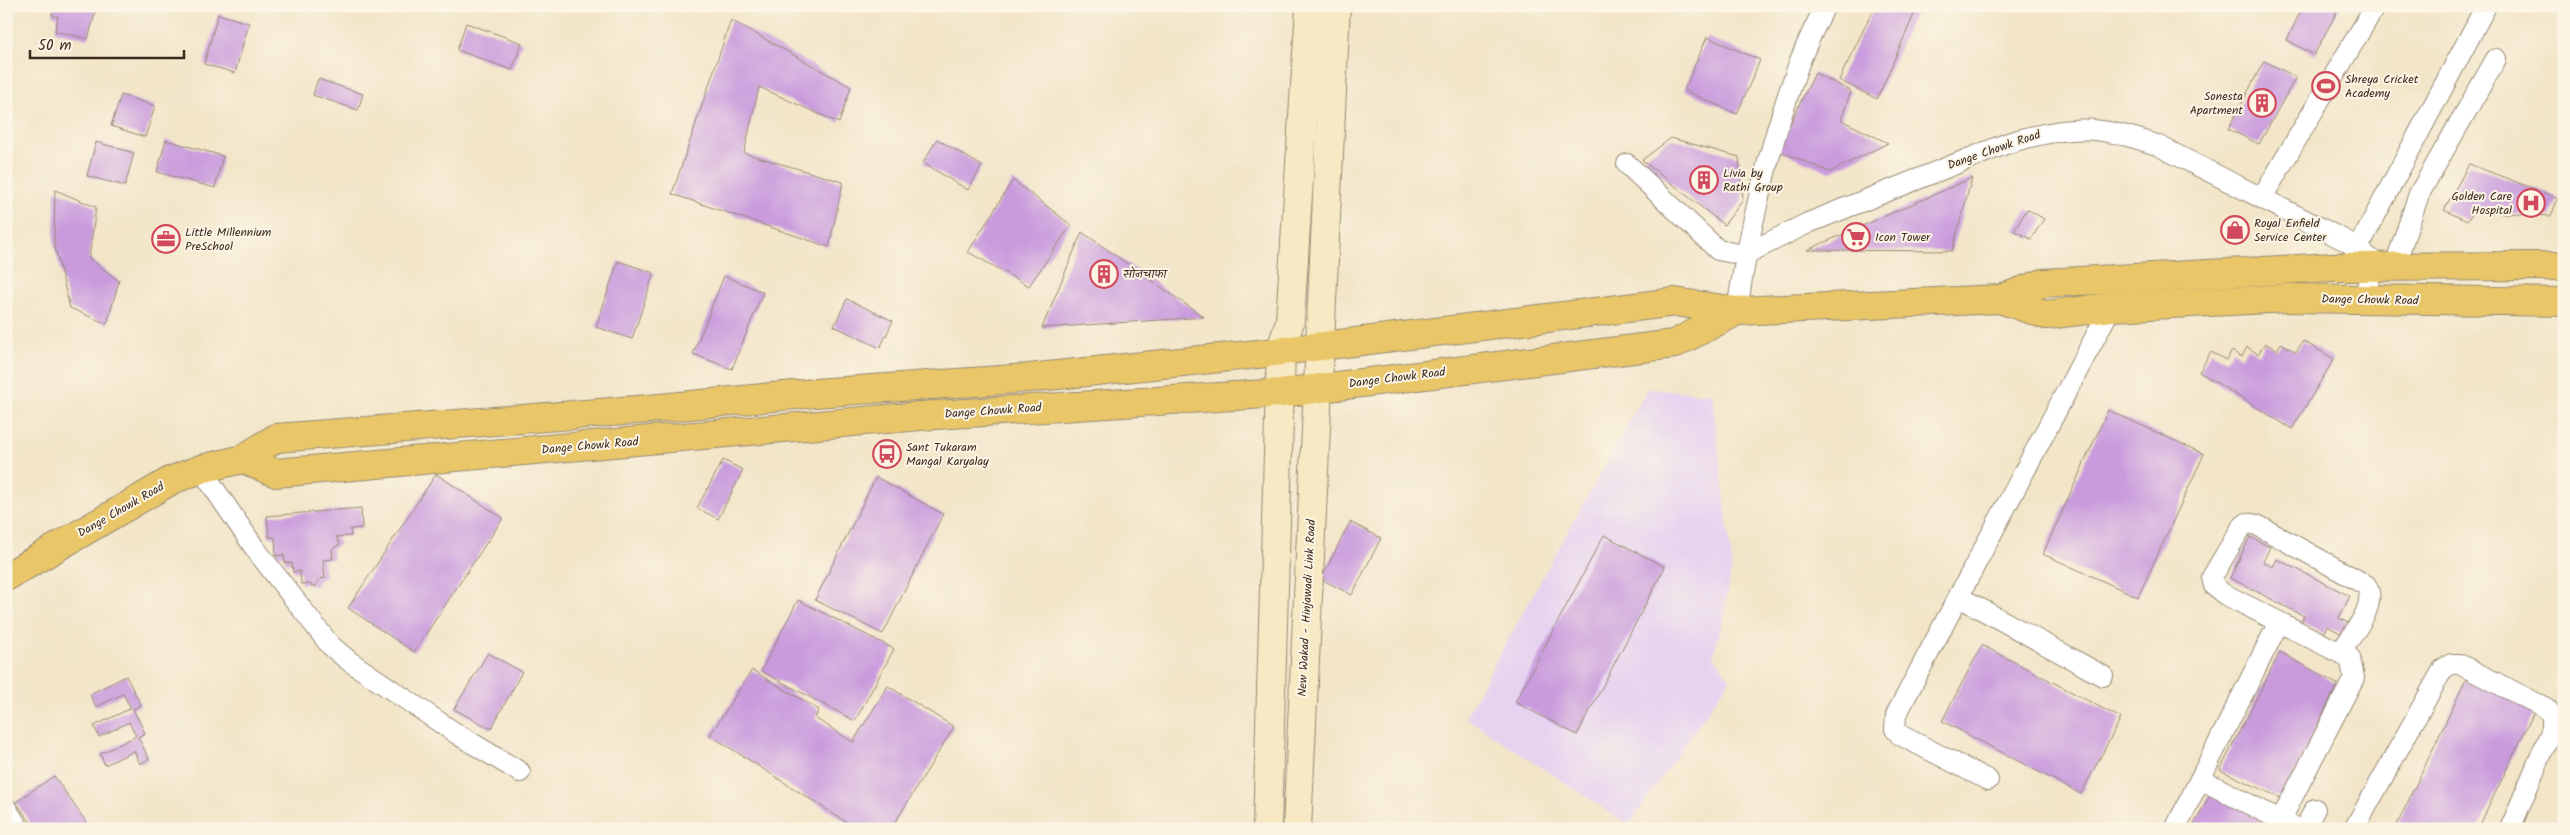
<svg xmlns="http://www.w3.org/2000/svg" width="2570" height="835" viewBox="0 0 2570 835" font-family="Kalam,'Playpen Sans Deva',sans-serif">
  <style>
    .built { fill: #e6d3f0 }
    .building { fill: #c99bdd }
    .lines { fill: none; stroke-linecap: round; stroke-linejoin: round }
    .street-casing { stroke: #968873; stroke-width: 22 }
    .secondary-casing { stroke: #968873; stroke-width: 30 }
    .primary-casing { stroke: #968873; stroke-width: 30 }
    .street { stroke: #fff; stroke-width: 20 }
    .secondary { stroke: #f6e9c3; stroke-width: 28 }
    .primary { stroke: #e9c769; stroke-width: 28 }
    .labels { text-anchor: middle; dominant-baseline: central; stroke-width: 4; stroke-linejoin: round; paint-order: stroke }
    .poi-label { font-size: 12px; fill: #3b2a1e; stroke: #fcf5e5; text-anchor: start }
    .street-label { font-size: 12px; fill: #3b2a1e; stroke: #fcf5e5 }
  </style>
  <rect width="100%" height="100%" fill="#fcf5e5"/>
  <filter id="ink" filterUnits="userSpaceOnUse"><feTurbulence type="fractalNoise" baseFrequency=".02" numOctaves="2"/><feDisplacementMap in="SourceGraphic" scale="10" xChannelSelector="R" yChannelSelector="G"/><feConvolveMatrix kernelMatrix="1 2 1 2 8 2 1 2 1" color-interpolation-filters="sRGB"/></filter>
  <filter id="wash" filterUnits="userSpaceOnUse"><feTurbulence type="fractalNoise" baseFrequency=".0096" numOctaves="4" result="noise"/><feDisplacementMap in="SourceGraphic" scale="20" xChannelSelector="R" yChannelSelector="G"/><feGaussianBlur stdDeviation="1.12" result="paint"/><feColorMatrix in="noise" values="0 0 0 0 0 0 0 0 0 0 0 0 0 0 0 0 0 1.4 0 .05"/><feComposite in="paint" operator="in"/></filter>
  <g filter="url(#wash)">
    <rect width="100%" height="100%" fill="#f2e5c8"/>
    <path class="built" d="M1647,389l65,5 20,169 -9,58 -10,34 17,24 -101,146 -164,-108z"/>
    <g id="blocks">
      <g class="building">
        <path d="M55,6h42l-9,33 -33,-8 3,-14 -6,-2z"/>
        <path d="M1875,6h34l7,4 -39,89 -38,-19z"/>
        <path d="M2303,6h37l-26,49 -27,-15z"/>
        <path d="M218,14l31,9 -14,50 -31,-9z"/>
        <path d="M731,20l120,67 -12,36 -80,-36 -15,66 99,29 -14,65 -157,-53z"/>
        <path d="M466,23l56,20 -10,27 -55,-20z"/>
        <path d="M1707,37l53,23 -23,54 -53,-24z"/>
        <path d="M2264,61l32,16 -37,67 -31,-15z"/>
        <path d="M1815,73l36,18 -10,29 47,23 -58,29 -53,-22z"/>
        <path d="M318,79l45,15 -5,16 -45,-15z"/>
        <path d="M121,95l34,11 -10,31 -34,-11z"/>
        <path d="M1671,138l68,19 4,43 -19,25 -82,-65z"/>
        <path d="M937,139l45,27 -14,24 -45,-27z"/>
        <path d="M166,140l57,16 -8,32 -58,-16z"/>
        <path d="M96,142l38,11 -9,33 -38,-10z"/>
        <path d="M2469,164l89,34 -7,18 -76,-5 -8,10 -23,-11z"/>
        <path d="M1972,178l-20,73 -145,-1z"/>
        <path d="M1013,180l58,45 -42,61 -61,-34z"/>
        <path d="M55,190l41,17 -7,51 30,23 -12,43 -37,-16 -16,-64z"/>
        <path d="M2027,209l17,10 -13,20 -17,-8z"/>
        <path d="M1082,232l122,85 -162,11z"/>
        <path d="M618,261l36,12 -22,66 -36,-12z"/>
        <path d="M724,276l39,16 -31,77 -39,-15z"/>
        <path d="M847,299l46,22 -13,27 -46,-22z"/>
        <path d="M2303,341l31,18 -42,70 -93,-57 12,-20 15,8 6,-9 10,6 5,-10 11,7 7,-11 12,7 4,-7 15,9z"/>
        <path d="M2108,410l96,44 -66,143 -95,-43z"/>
        <path d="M723,460l20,10 -25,49 -21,-11z"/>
        <path d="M436,474l67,44 -89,134 -66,-44z"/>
        <path d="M876,477l67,37 -60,120 -68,-34z"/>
        <path d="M361,508l1,20 -12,1 1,7 -15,1 4,7 -8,5 1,10 -10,1 2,18 -5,1 -5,8 -6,-3h-8l-1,-13 -7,1 -1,-9h-7l-1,-8 -8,1 -1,-19h-6l-2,-21z"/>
        <path d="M1350,522l31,16 -29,57 -31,-16z"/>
        <path d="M1604,535l61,32 -88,168 -62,-33z"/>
        <path d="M2250,537l20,10 -7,15 10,5 4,-8 73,37 -11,22 11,6 -6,11 -17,-9 -4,8 -22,-12 3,-6 -74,-38z"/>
        <path d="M798,600l96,49 -39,72 -94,-50z"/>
        <path d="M1982,645l139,73 -40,76 -139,-73z"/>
        <path d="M2280,652l57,32 -54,115 -63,-29z"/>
        <path d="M488,653l34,19 -31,57 -37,-20z"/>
        <path d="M752,670l67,40 -4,8 38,24 35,-56 66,41 -63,102h-34l-147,-94z"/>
        <path d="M2468,675l68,33 -58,121h-83z"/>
        <path d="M126,676l15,29 -8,4 12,24 -7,4 11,22 -9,5 -6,-13 -29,14 -5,-11 36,-18 -7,-14 -30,15 -5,-11 37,-18 -8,-14 -27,13 -6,-13z"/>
        <path d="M54,776l37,53h-56l-19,-27z"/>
        <path d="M2211,793l58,28 -4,8h-73z"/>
      </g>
    </g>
  </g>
  <g filter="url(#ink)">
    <use href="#blocks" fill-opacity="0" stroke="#968873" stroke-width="1"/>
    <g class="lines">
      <defs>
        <g id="street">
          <path d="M1627,164l91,86 26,5 64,-32 200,-80c62,-18 90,-19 151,3l189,96 23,17 1,9 -8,32"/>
          <path d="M2262,198l113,-192"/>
          <path d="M2358,248l128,-242"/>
          <path d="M2394,268l25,-74 77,-135"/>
          <path d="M1737,311c11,-79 33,-167 60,-242 7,-21 18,-42 28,-63"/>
          <path d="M201,469l55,81 74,95 19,16 108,73 63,38"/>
          <path d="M1959,597l144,79"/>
          <path d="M2200,779l98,50"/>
          <path d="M1988,780l-88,-45 -5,-6 1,-14 215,-408"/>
          <path d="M6,808l13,21"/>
          <path d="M2175,829l104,-207"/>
          <path d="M2276,829l78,-151 -4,-20 -126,-64 -10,-8 -2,-9 29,-49 6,-5 10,2 109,60c13,20 -15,50 -25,67"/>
          <path d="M2304,829l11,-20"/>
          <path d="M2354,829l89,-160 8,-5h8l87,44 6,7v14l-42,100"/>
        </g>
        <g id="secondary">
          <path d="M1267,829l14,-479 9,-29 20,-315"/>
          <path d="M1297,829l39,-823"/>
        </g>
        <g id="primary">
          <path d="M2000,299l46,16 65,-8 178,-9 275,4"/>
          <path d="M243,459l33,14 644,-57 361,-23 393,-49 63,-33"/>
          <path d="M6,577l166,-97 29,-11 42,-10 33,-21 373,-29 166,-16 214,-15 229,-24 417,-52 62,9 263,-12 43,-16 290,-16 231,-1"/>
        </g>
      </defs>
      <use href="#street" class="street-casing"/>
      <use href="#secondary" class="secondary-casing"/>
      <use href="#primary" class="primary-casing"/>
      <use href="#street" class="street"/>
      <use href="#secondary" class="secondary"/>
      <use href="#primary" class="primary"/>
    </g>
  </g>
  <defs>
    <symbol id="stadium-ring" viewBox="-11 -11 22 22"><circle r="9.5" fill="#fcf5e5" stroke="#d1495b" stroke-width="1.5"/><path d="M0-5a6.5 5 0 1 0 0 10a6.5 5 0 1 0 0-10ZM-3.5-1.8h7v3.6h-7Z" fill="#d1495b"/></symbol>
    <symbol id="building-ring" viewBox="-11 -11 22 22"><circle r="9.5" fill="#fcf5e5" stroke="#d1495b" stroke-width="1.5"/><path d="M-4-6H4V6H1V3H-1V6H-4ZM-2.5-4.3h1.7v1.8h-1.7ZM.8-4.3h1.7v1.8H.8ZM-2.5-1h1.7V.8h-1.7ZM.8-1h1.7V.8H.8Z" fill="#d1495b"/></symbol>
    <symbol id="hospital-ring" viewBox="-11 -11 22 22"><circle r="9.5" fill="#fcf5e5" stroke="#d1495b" stroke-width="1.5"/><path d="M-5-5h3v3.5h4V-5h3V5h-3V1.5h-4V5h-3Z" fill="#d1495b"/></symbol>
    <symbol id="shop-ring" viewBox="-11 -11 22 22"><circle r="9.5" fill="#fcf5e5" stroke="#d1495b" stroke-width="1.5"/><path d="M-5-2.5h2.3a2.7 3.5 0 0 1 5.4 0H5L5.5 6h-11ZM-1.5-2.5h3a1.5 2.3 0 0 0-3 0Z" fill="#d1495b"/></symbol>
    <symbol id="supermarket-ring" viewBox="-11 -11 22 22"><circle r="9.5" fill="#fcf5e5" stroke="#d1495b" stroke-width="1.5"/><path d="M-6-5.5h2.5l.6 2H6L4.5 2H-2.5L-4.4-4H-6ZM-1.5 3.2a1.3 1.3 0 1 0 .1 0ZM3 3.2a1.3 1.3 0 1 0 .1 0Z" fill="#d1495b"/></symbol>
    <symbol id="office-ring" viewBox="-11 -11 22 22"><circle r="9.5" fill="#fcf5e5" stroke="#d1495b" stroke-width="1.5"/><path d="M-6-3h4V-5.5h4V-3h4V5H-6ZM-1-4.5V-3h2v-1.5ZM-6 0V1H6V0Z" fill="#d1495b"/></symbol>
    <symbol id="bus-ring" viewBox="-11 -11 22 22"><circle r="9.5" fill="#fcf5e5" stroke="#d1495b" stroke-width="1.5"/><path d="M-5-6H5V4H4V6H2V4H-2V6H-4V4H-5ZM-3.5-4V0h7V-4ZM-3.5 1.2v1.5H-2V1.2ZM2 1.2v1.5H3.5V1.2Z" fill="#d1495b"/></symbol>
  </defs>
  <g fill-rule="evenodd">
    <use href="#stadium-ring" x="2310" y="70" width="32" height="32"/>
    <use href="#building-ring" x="2246" y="87" width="32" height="32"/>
    <use href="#building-ring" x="1688" y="164" width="32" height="32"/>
    <use href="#hospital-ring" x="2515" y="187" width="32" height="32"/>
    <use href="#shop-ring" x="2219" y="214" width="32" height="32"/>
    <use href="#supermarket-ring" x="1840" y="221" width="32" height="32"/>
    <use href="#office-ring" x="150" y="223" width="32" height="32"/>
    <use href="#building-ring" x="1088" y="258" width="32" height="32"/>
    <use href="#bus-ring" x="871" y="438" width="32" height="32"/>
  </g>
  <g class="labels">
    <g class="poi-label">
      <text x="2345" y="79">Shreya Cricket<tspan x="2345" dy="14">Academy</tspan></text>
      <text x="2243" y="96" text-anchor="end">Sonesta<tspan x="2243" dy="14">Apartment</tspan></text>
      <text x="1723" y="173">Livia by<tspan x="1723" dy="14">Rathi Group</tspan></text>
      <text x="2512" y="196" text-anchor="end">Golden Care<tspan x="2512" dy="14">Hospital</tspan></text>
      <text x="2254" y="223">Royal Enfield<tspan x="2254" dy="14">Service Center</tspan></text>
      <text x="185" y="232">Little Millennium<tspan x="185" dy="14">PreSchool</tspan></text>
      <text x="1875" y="237">Icon Tower</text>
      <text x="1123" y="274">सोनचाफा</text>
      <text x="906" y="447">Sant Tukaram<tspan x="906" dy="14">Mangal Karyalay</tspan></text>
    </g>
    <g class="street-label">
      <text transform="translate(1994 150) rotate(-19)">Dange Chowk Road</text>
      <text transform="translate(2370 300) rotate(1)">Dange Chowk Road</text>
      <text transform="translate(1397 378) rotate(-7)">Dange Chowk Road</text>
      <text transform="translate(993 411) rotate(-4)">Dange Chowk Road</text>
      <text transform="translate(590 446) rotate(-5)">Dange Chowk Road</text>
      <text transform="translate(121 510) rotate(-30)">Dange Chowk Road</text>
      <text transform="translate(1307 608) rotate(-87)">New Wakad - Hinjawadi Link Road</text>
    </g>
  </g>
  <rect width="2570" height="835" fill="none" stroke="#fcf5e5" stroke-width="25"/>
  <path d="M30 50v8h154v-8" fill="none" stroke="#3b2a1e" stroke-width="2.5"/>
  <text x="38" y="50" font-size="15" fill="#3b2a1e" stroke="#fcf5e5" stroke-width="4" paint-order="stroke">50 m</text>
</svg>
